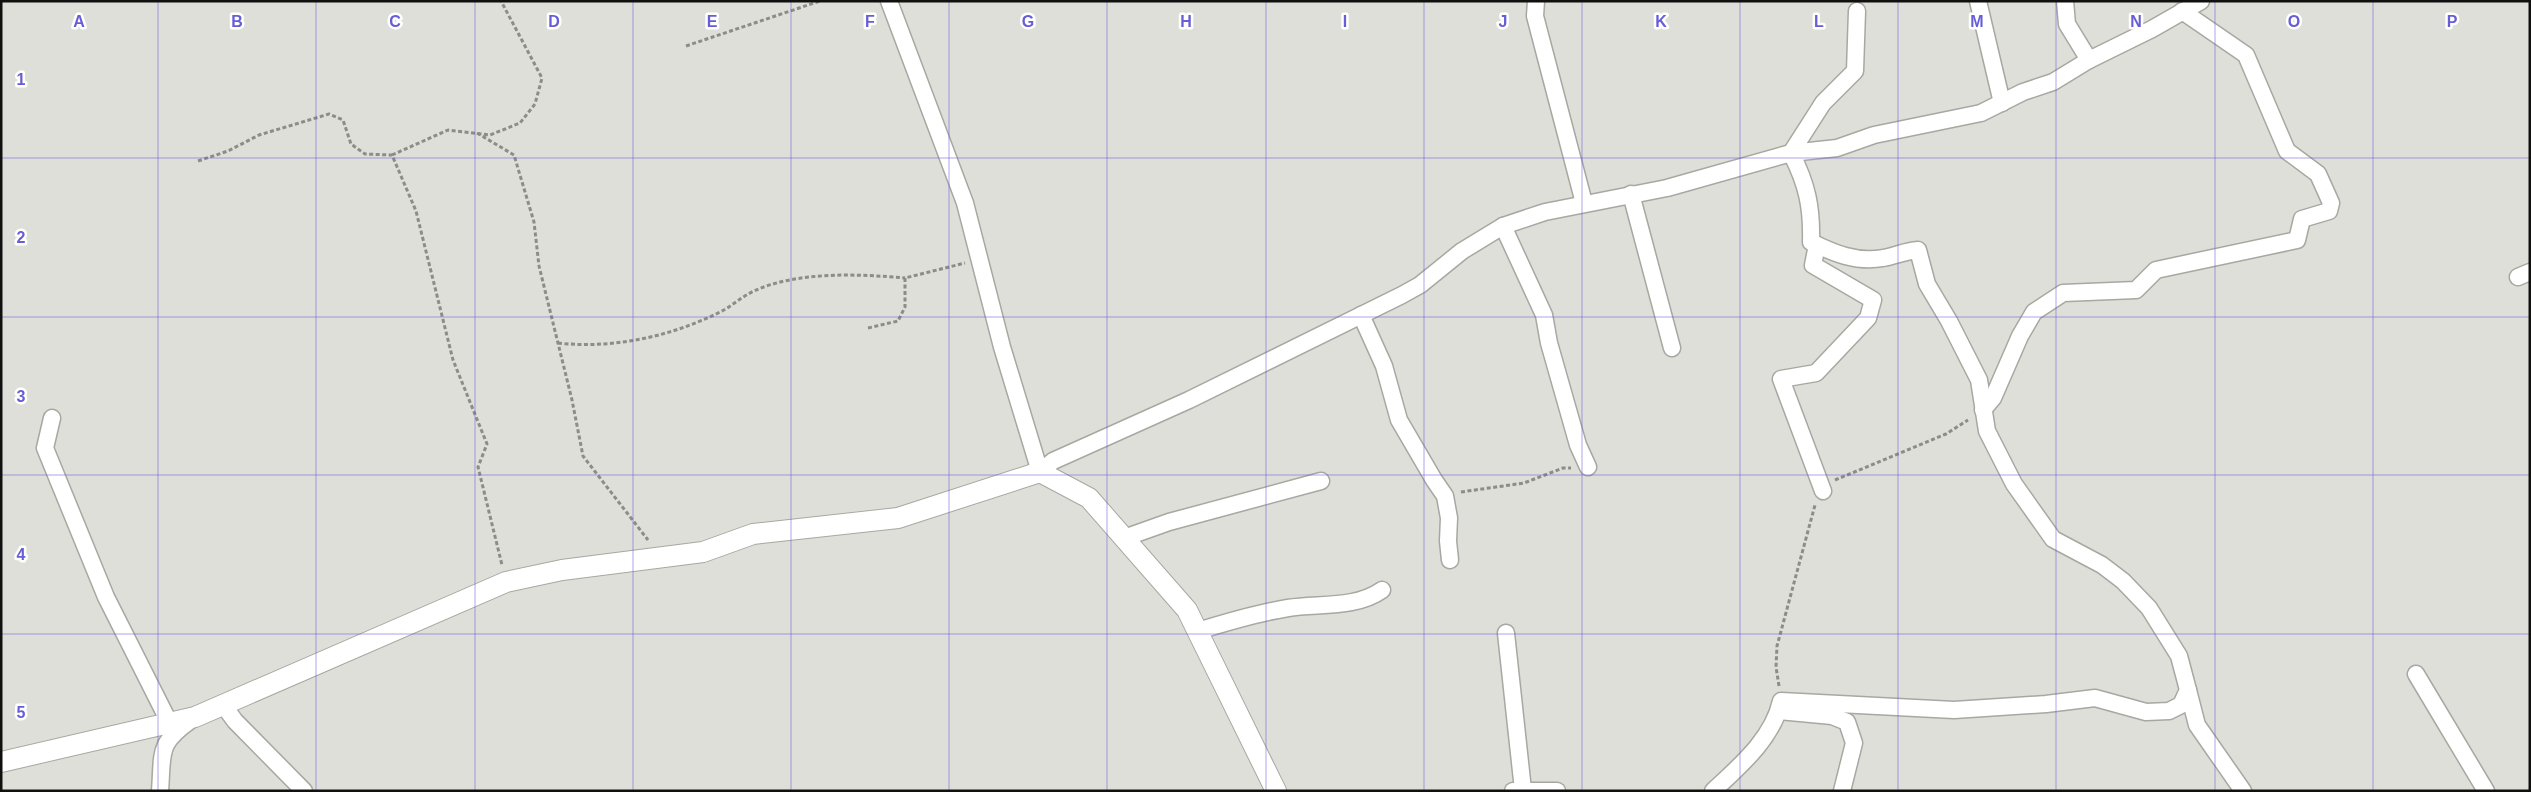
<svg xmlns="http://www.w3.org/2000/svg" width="2531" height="792" viewBox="0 0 2531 792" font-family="Arial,sans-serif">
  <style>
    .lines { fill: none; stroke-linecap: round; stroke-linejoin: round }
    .minor-casing { stroke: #a8a7a1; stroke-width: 19 }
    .tertiary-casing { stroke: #a8a7a1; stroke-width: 22 }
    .path { stroke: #8c8c88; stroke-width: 3; stroke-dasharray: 4 2.5; stroke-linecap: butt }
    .minor { stroke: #fff; stroke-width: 16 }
    .tertiary { stroke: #fff; stroke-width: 20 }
    .grid { fill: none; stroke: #675dd7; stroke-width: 1; stroke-opacity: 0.55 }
    .grid-label { font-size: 16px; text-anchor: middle; font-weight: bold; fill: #675dd7; stroke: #fffffe; stroke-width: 5; stroke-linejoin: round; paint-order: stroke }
  </style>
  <rect width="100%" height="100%" fill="#dfdfd9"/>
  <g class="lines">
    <defs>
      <g id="minor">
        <path d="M889,1l76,202 37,144 38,125 13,-11 136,-61 213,-105 18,-10 42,-34 41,-25 42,-14 122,-24 124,-35 46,-5 37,-13 107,-22 42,-21 30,-10 36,-22 63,-31 49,-28"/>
        <path d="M1536,1l-1,15 49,187"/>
        <path d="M1978,1l24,102"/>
        <path d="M2065,1l2,23 22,36"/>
        <path d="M1631,194l41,154"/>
        <path d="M1503,226l41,89 5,28 29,102 10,22"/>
        <path d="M1817,245l-4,20 60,35 -5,18 -52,55 -35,6 42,112"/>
        <path d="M2518,277l12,-5"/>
        <path d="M1361,315l23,51 15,54 35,60 11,16 4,22 -1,23 2,19"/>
        <path d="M1983,410l10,-12 27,-62 14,-24 29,-19 73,-3 20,-20 141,-30 5,-21 27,-8 2,-8 -13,-29 -31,-23 -41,-96 -64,-44"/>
        <path d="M52,418l-7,30 61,149 63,125"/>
        <path d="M1124,538l45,-16 152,-41"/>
        <path d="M1198,631c29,-9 59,-18 90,-23 30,-5 67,1 94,-18"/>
        <path d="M1506,633l17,157"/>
        <path d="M2416,674l70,117"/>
        <path d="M2188,690l9,35 46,66"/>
        <path d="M224,706l11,15 69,70"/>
        <path d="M1779,711l53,5 15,6 7,21 -12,48"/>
        <path d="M160,791c3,-39 -3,-47 31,-71"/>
        <path d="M1513,791h44"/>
        <path d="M1713,791c27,-25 60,-53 68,-90l173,9 92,-6 49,-6 51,14 23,-1 12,-6 7,-15 -9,-34 -30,-48 -26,-27 -21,-16 -49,-26 -39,-55 -27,-53 -8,-51 -30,-59 -22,-37 -9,-34c-13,1 -23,6 -35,8 -26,5 -50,-5 -72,-16 1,-35 -4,-58 -20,-89l32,-50 32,-32 2,-60"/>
      </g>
      <path id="tertiary" d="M1,762l194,-45 311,-135 56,-12 141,-18 50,-18 145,-16 142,-46 49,26 98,112 89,181"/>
    </defs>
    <use href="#minor" class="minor-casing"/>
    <use href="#tertiary" class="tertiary-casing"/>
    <g class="path">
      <path d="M686,46l134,-45"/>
      <path d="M477,133l37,22 20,67 5,44 33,134 11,56 65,84"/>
      <path d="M392,155l56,-25 42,5 30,-12 15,-19 7,-26 -41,-77"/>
      <path d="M198,161l30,-10 31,-16 70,-21 14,6 8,24 14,10 27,1 24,56 37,149 34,84 -9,23 24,98"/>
      <path d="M868,328l30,-7 7,-14v-29l60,-15"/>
      <path d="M558,343c54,6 111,-6 160,-30 13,-6 23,-16 36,-22 44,-20 104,-17 151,-13"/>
      <path d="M1835,480l111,-46 22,-14"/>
      <path d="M1461,492l63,-9 39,-15h8"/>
      <path d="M1779,686l-3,-19 1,-21 38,-141"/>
    </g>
    <use href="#minor" class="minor"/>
    <use href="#tertiary" class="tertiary"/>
  </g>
  <path class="grid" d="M158,1v790M316,1v790M475,1v790M633,1v790M791,1v790M949,1v790M1107,1v790M1266,1v790M1424,1v790M1582,1v790M1740,1v790M1898,1v790M2056,1v790M2215,1v790M2373,1v790M1,158h2529M1,317h2529M1,475h2529M1,634h2529"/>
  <g class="grid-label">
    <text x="79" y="27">A</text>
    <text x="237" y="27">B</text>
    <text x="395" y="27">C</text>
    <text x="554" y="27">D</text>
    <text x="712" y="27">E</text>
    <text x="870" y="27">F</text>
    <text x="1028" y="27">G</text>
    <text x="1186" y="27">H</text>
    <text x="1345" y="27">I</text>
    <text x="1503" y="27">J</text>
    <text x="1661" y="27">K</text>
    <text x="1819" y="27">L</text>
    <text x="1977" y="27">M</text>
    <text x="2136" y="27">N</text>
    <text x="2294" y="27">O</text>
    <text x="2452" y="27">P</text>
    <text x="21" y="85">1</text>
    <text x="21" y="243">2</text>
    <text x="21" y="402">3</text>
    <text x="21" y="560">4</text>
    <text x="21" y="718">5</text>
  </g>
  <rect width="2531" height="792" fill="none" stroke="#10100e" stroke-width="5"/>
</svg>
